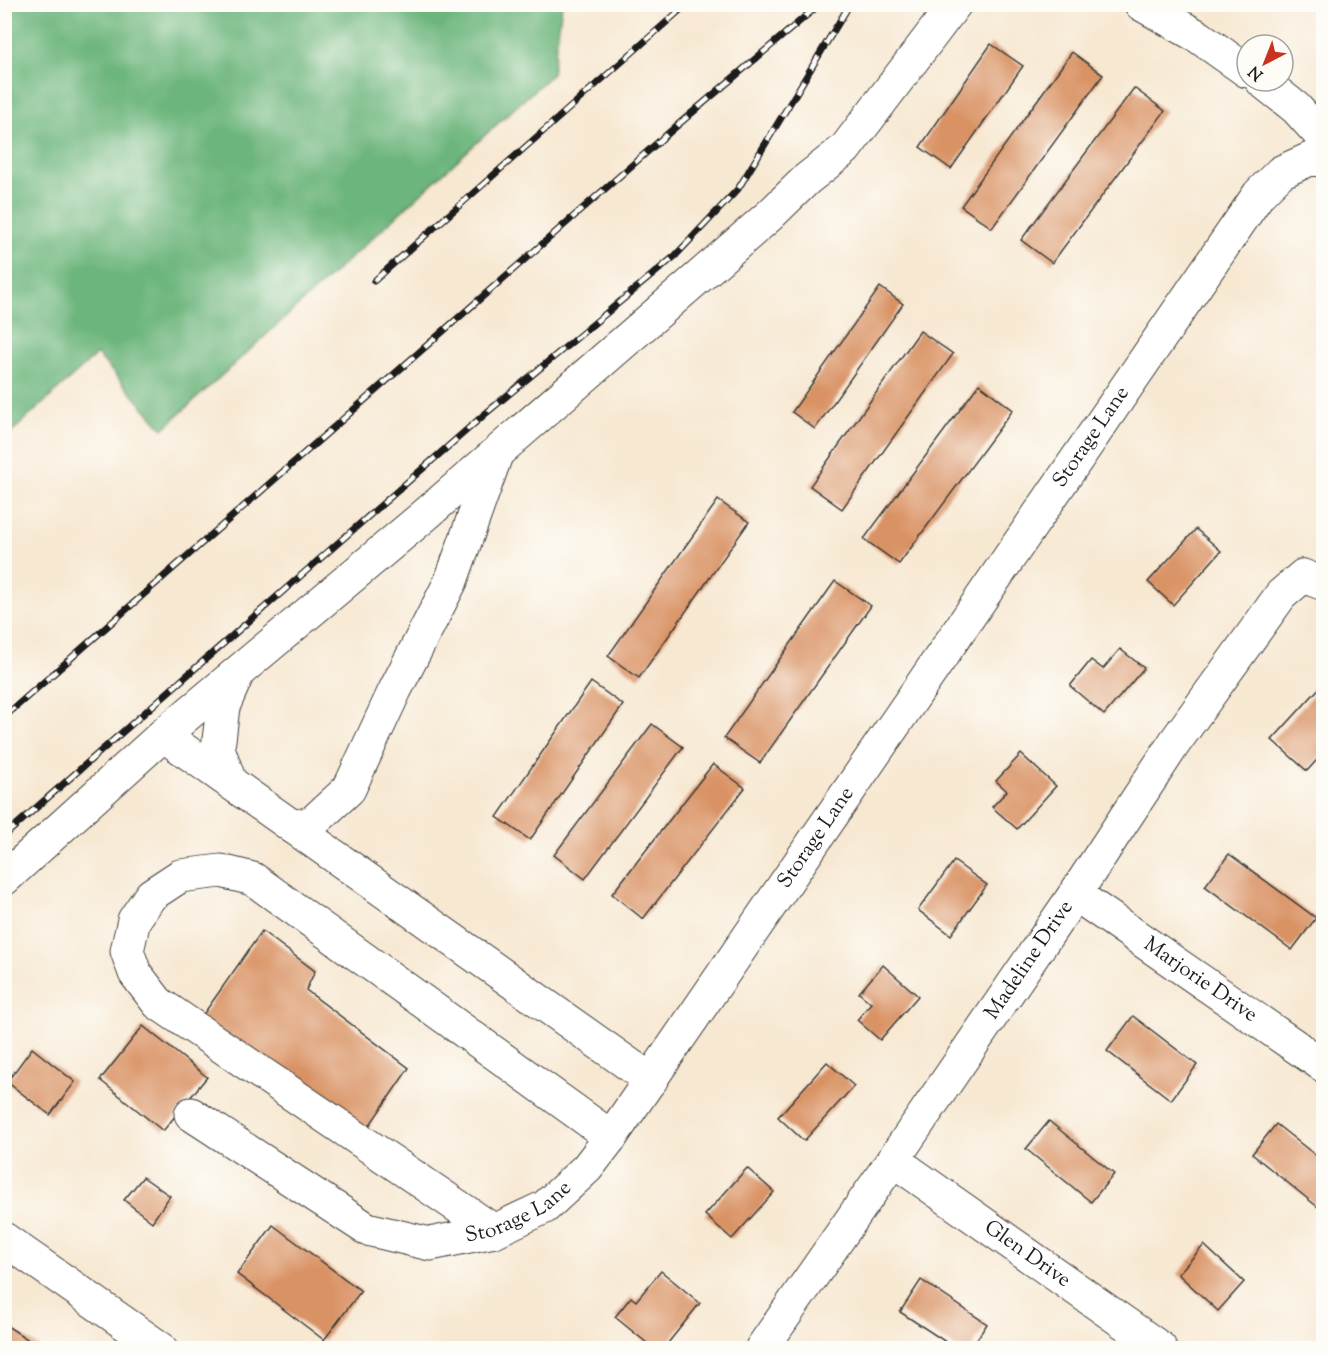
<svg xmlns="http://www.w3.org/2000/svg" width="1328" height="1353" viewBox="0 0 1328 1353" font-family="'Sorts Mill Goudy',serif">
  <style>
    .forest { fill: #6cb57b; stroke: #44684c; stroke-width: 1.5 }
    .building { fill: #d99264 }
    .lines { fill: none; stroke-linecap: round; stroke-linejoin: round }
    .minor-casing { stroke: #3d3b37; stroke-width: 35 }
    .minor { stroke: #fff; stroke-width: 33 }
    .rail-casing { stroke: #1c1c1c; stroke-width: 7 }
    .rail { stroke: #fdfcf7; stroke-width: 4.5; stroke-dasharray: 14; stroke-linecap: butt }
    .labels { text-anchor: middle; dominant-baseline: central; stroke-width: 4.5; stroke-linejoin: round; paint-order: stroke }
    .street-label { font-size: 21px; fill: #1c1c1c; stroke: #fdfcf7 }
  </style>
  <rect width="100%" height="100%" fill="#fdfcf7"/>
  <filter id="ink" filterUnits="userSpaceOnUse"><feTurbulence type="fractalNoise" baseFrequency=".0167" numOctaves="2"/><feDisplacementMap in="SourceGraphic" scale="12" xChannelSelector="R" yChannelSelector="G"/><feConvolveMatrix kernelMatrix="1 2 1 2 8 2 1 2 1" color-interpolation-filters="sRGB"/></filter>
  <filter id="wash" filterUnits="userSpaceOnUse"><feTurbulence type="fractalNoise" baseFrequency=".008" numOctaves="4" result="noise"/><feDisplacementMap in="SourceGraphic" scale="24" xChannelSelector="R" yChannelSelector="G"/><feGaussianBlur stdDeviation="1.35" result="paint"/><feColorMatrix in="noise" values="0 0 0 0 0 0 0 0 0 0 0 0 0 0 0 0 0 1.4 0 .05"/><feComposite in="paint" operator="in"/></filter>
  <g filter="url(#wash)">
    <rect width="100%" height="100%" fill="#f7e8d2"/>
    <path class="forest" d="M5,4h557v1l-10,69 -389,355 -66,-75 -92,84z"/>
    <g id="blocks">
      <g class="building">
        <path d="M991,44l32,22 -72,103 -31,-22z"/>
        <path d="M1072,52l31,23 -111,153 -31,-22z"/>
        <path d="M1134,88l31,23 -113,152 -31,-23z"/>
        <path d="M880,287l23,17 -88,125 -23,-17z"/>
        <path d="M920,331l33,23 -111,155 -32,-23z"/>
        <path d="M979,384l34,26 -114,154 -35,-25z"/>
        <path d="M718,500l31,22 -110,156 -31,-22z"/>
        <path d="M1196,529l25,22 -48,54 -25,-23z"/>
        <path d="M835,581l36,25 -111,157 -36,-25z"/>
        <path d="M1120,649l24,19 -40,47 -34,-29 21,-26 12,9z"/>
        <path d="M591,682l32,23 -93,135 -33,-23z"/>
        <path d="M1324,683v69l-17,19 -35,-31z"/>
        <path d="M652,724l31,23 -98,132 -31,-24z"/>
        <path d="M1021,754l35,32 -39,43 -25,-22 15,-16 -11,-10z"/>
        <path d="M713,764l32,24 -102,131 -31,-25z"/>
        <path d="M1229,854l87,64 -24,32 -87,-64z"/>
        <path d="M954,861l33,24 -36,50 -33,-25z"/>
        <path d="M262,931l53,40 -9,19 103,78 -44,64 -165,-113z"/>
        <path d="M883,965l35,31 -38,44 -23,-20 14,-17 -12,-10z"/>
        <path d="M1133,1016l64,49 -26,35 -64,-49z"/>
        <path d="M143,1026l64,51 -44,54 -63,-51z"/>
        <path d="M32,1048l43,34 -25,33 -43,-33z"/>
        <path d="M827,1062l27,24 -50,55 -26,-24z"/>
        <path d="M1049,1121l65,53 -23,28 -65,-53z"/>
        <path d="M1276,1124l48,38v50l-72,-58z"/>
        <path d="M747,1168l27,24 -42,47 -27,-24z"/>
        <path d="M143,1177l27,19 -18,26 -28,-22z"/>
        <path d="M273,1225l88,66 -37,49 -87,-66z"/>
        <path d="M1204,1245l40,37 -26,29 -40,-37z"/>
        <path d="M661,1271l39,32 -36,45h-11l-38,-31 16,-20 5,4z"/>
        <path d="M921,1280l66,44 -16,24h-16l-55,-36z"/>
        <path d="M4,1324l37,24h-37z"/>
      </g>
    </g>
  </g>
  <g filter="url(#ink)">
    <use href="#blocks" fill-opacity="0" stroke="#3d3b37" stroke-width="1.5"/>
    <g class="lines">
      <defs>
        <g id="minor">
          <path d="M1141,4l58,33 48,34"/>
          <path d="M1262,81l34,27 28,31"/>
          <path d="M163,735l488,345"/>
          <path d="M230,782l-12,-34 5,-41 14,-32"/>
          <path d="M293,827l19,-4 37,-34 46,-99 56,-109 45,-126"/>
          <path d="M4,879l159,-144 261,-219 345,-300 38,-37 38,-30 110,-145"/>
          <path id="s1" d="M1075,894l249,172"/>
          <path id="s2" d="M191,1114l176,115 63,15 64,-13 51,-24 42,-39 24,-31 648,-943 22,-22 29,-13 14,1"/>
          <path id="s3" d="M893,1160l267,188"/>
          <path d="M494,1231l-336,-228 -23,-30 -8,-22 7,-31 17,-25 29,-19 41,-5 32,8 358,258"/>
          <path d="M4,1239l156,109"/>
          <path id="s4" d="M762,1348l131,-188 182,-266 100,-152 106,-147 22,-19 21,8"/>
        </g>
      </defs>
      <use href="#minor" class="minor-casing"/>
      <use href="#minor" class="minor"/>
      <defs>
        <g id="rail">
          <path d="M374,281l313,-277"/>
          <path d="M4,717l676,-594 140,-119"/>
          <path d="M4,836l481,-422 190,-158 63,-67 112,-185"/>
        </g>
      </defs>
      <use href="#rail" class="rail-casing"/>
      <use href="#rail" class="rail"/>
    </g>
  </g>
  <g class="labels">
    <g class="street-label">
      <text stroke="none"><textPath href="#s2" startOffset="1342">Storage Lane</textPath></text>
      <text stroke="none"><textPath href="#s2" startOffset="856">Storage Lane</textPath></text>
      <text stroke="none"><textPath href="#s4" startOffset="471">Madeline Drive</textPath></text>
      <text stroke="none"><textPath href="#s1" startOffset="152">Marjorie Drive</textPath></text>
      <text stroke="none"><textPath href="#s2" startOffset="370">Storage Lane</textPath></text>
      <text stroke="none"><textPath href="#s3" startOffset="164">Glen Drive</textPath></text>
    </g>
  </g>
  <rect width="1328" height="1353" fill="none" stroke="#fdfcf7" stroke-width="24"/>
  <g transform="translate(1265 63) rotate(222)"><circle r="28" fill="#fdfcf7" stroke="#a3a29f" stroke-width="1.5"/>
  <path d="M0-4.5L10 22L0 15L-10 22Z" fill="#c8321e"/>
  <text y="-9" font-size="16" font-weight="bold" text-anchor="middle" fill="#1c1c1c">N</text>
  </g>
</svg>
